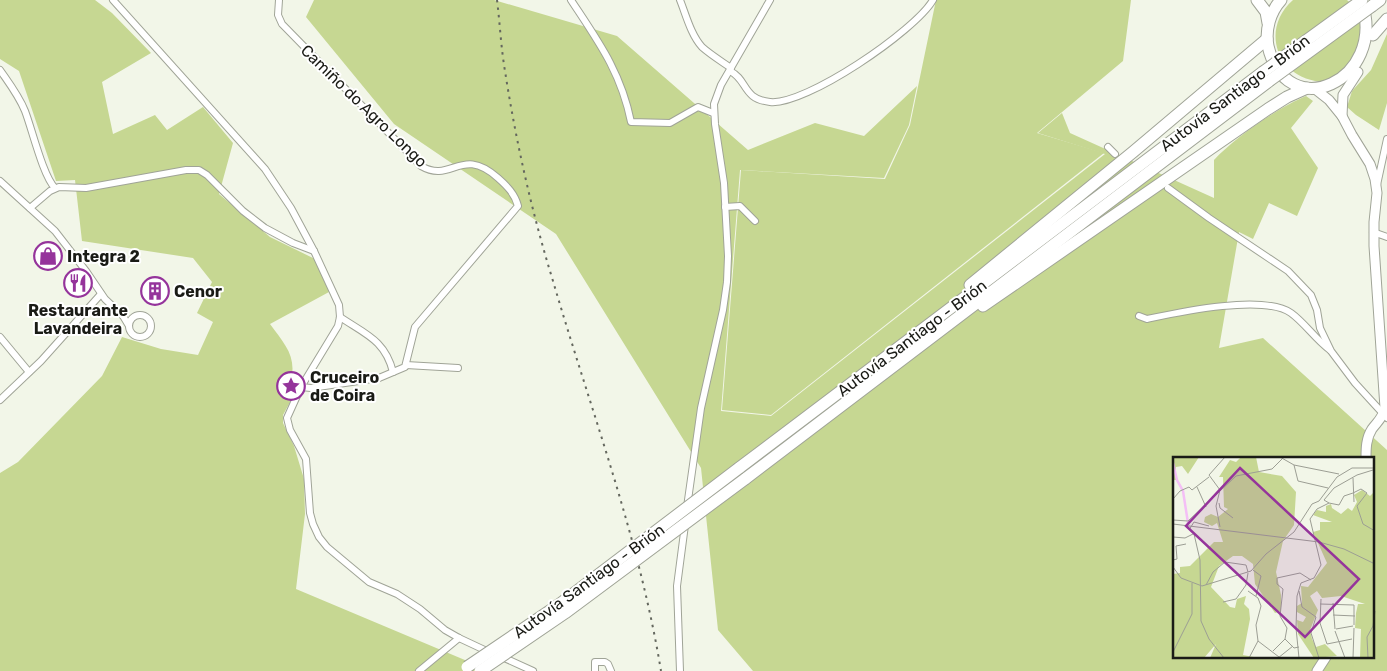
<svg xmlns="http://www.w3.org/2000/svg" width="1387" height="671" viewBox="0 0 1387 671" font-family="Rubik,sans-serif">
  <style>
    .green { fill: #c6d792; fill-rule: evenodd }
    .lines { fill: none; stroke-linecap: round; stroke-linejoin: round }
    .street-casing { stroke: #a0a497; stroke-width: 8 }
    .secondary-casing { stroke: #a0a497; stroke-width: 11 }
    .highway-casing { stroke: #a0a497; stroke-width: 13 }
    .street { stroke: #fff; stroke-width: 6 }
    .secondary { stroke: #fff; stroke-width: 9 }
    .highway { stroke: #fff; stroke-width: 11 }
    .rail { stroke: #64675e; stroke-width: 2; stroke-dasharray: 2.5 5; stroke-linecap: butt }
    .highway-bridge-casing { stroke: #a0a497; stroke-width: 13; stroke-linecap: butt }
    .highway-bridge { stroke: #fff; stroke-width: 11 }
    .labels { text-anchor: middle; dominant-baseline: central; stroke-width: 4; stroke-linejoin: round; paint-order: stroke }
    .street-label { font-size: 16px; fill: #1a1b16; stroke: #fff }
    .poi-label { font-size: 16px; font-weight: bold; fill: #1a1b16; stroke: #fff; text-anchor: start }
    .inset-river { fill: none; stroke: #f4bff6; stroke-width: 2.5 }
    .inset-road { fill: none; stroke: #9c9e94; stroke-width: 1 }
    .view { fill: #95349b; fill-opacity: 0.15; stroke: #95349b; stroke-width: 2.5 }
    .inset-edge { fill: none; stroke: #1a1b16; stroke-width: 2.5 }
  </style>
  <rect width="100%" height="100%" fill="#f2f6e8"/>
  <g class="green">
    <path d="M0,0h95l17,13 39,40 -49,29 11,52 42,-19 12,15 36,-23 30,36 -14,51 51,43 45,22 14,33 -59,32c16,22 29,34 19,63l7,4 -13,24v8l11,23 10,33 1,35 -9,75 195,82h-491v-198l18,-11 84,-86 20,-39 39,12 37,6 15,-33 -16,-9 15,-31 -19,-24 -111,-17 -7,-61 -19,1 -37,-110 -19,-12z"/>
    <path d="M314,0h180l123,36 131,114 67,-27 49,13 53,-50 -8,39 -25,53 -144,-8 -19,241 50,5 334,-262 -67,-21 24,-20 8,20 144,65v-38c20,-22 65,-53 92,-64l7,5 -22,27 27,40 -21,48 -28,-13 -16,36 -14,-7 -20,116 44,-10 124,112v221h-634l-35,-41 -17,-162 -145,-234 -162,-110 -88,-107zM1174,458h199v199h-199z"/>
    <path d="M936,0h195l-8,61 -86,72 67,20 -333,262 -49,-5 19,-240 144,9 25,-54z"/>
    <path d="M1293,0h54c18,14 16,28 17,49 -10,9 -19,22 -30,30 -5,2 -14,3 -19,2 -41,-8 -53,-54 -22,-81z"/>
    <path d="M1387,34v69l-8,27 -23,-15 -9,-8 5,-16 19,-21z"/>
  </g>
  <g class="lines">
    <defs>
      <g id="street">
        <path d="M113,0l152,169 26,39 23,43 25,54 1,12 -2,9 -37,61 -14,31 3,12 16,29 4,54 3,11 6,13 8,10 42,35 28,12 23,15 25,21 14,8 32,15"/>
        <path d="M279,0l-1,15 4,9 139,142c31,18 40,-21 77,12 9,8 17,16 20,28l-103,121 -10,40 -26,11 -68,10 -10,-1"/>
        <path d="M571,0c27,41 50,72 60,122l39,1 28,-16 15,6"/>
        <path d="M680,0c6,15 11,35 22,47 9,8 19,14 29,21"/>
        <path d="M0,70c9,13 19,26 25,41 7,18 18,65 30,77"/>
        <path d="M730,71c18,9 12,28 40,31 35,4 145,-71 163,-102"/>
        <path d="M1108,147l7,7"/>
        <path d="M0,181l55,50 31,40 19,28 18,17 6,10"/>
        <path d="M1377,185l10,-46"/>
        <path d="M1168,188l41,30 79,53 23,24 6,15 3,18 11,23 24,32 32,35"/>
        <path d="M725,207l15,-1 15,15"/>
        <path d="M30,208l20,-17 9,-4 27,1 100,-18h13l8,5 36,36 22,17 28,15 21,8"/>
        <path d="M1373,232l14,5"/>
        <circle cx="140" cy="326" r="11"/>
        <path d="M1139,316l8,3c33,-7 116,-25 144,-6 14,10 24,26 39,37"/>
        <path d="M340,317c25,17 45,23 53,55"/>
        <path d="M0,337l29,35"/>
        <path d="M406,365l52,3"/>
        <path d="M0,400l41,-39 60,-67"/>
        <path d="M687,507l14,-99 22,-98 4,-28 1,-26 -4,-73 -9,-59 -1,-20 7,-19 49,-85"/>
        <path d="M500,656l33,15"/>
        <path d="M419,671l40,-33"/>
        <path d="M595,671v-9h10l3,2 3,7"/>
        <path d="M680,671l-3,-85 8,-61"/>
      </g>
      <g id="secondary">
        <path d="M1315,89l14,11 13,16 10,19 18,29 5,15 2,14 -3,29v24l11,162c-2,10 -8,14 -13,21 -6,9 -6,20 -6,29"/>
        <path d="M1342,116l1,-21 15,-23"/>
        <path d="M1317,671l9,-14"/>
      </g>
      <g id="highway">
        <path d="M1257,0l9,12 2,11"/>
        <path d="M1281,0c-11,12 -16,30 -13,46 19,81 119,34 94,-43"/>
        <path d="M1372,6l8,-6"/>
        <path d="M1373,35l14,-16"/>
        <path d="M970,285l163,-133 134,-113"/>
        <path d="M983,306l285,-197 19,-12 20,-9"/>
        <path d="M739,468l524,-396"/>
        <path d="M745,479l524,-398"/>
      </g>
    </defs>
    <use href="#street" class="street-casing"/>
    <use href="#secondary" class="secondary-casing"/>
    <use href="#highway" class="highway-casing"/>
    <use href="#street" class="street"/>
    <use href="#secondary" class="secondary"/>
    <use href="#highway" class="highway"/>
    <path class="rail" d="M497,0c3,24 4,48 8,71 11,71 27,142 48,210 38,130 86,256 108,390"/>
    <defs>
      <g id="highway-bridge">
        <path d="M1263,72l99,-72"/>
        <path d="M1269,81l103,-75"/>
        <path d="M467,667l93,-63 179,-136"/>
        <path d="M480,671l85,-58 180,-134"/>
      </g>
    </defs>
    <use href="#highway-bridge" class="highway-bridge-casing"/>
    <use href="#highway-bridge" class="highway-bridge"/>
  </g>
  <defs>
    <symbol id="shop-ring" viewBox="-11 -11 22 22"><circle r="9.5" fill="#fff" stroke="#95349b" stroke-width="1.5"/><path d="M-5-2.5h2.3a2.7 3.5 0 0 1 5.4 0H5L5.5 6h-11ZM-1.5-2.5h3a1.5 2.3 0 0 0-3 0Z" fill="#95349b"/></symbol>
    <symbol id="restaurant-ring" viewBox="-11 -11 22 22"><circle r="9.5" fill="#fff" stroke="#95349b" stroke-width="1.5"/><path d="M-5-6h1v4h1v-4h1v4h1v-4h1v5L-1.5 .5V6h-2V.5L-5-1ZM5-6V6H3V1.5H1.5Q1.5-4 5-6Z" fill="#95349b"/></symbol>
    <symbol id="building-ring" viewBox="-11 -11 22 22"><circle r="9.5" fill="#fff" stroke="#95349b" stroke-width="1.5"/><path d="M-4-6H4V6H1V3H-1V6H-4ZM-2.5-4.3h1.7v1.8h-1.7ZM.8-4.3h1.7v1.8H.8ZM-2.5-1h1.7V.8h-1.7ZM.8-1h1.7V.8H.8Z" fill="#95349b"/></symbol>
    <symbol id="sight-ring" viewBox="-11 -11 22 22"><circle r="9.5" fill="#fff" stroke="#95349b" stroke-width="1.5"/><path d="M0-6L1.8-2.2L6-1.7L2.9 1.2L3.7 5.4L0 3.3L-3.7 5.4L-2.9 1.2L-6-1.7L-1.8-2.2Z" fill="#95349b"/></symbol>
  </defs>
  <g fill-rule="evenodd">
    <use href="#shop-ring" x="32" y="240" width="32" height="32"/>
    <use href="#restaurant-ring" x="62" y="267" width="32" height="32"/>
    <use href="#building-ring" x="139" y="275" width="32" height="32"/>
    <use href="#sight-ring" x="275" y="370" width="32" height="32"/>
  </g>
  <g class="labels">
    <g class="street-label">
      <text transform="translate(1235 93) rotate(-37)">Autovía Santiago - Brión</text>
      <text transform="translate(364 106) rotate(44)">Camiño do Agro Longo</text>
      <text transform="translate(912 338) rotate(-37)">Autovía Santiago - Brión</text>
      <text transform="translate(589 581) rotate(-36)">Autovía Santiago - Brión</text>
    </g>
    <g class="poi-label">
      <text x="67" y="256">Integra 2</text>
      <text x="174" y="291">Cenor</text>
      <text x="78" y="310" text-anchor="middle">Restaurante<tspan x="78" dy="18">Lavandeira</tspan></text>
      <text x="310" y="377">Cruceiro<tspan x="310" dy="18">de Coira</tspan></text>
    </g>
  </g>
  <g transform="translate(1173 457)">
    <rect width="201" height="201" fill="#f2f6e8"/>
    <path d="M0,0h26l-11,17 -6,-8 -6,1v13h-3zM68,0h15l3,15 23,4 14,16 -2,33 -11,16 -7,31 5,23v16l-6,2 -20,-29 -2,-20 -11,-8h-9l-14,10 -8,21 19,20 5,1 2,-9 9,-3 -2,8 5,5 1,10 -7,36 16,3h-49l6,-14 -12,14h-31v-84l7,-1v-6l10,-1 24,-24h9l-6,-19 -5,3 -8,-4 1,-5 6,-3 7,3 10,-8 -4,-2 -1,-30h-4l11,-17 6,2zM189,33l8,6 4,-4v166h-14l1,-29 -6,-1 1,-15 2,-9h7l-24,-8 -19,2 -5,-7 -7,5 8,14 -8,20 2,9 4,8 9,-3 12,12 -23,2 -16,-24 -1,-14 6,2 3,-5 -9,-5v-6l5,-3 -1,-17 7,1 19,-24 -14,-31 7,-2v-8h12l-19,-7 4,-5 9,2v-6l5,-2 1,4 9,6 7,-6 4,3 5,-9 -3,-7z" fill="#c6d792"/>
    <path class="inset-river" d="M0,6l4,17 6,11 5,32"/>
    <path class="inset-road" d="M107,0l14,8 4,16 30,7M121,8l45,9M180,21l1,24M24,30l9,20M180,36l8,-4 6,4 -10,13 6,18 12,7M0,42l7,-8 9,-4 3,3 17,-13M46,46l1,5 13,10M156,46l-5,-3 10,-12 23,-13 16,-5M156,46l10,2 5,-9 9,-3M0,63l15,1 48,-45 36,-7 12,-12M0,67l146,18 25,7 31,15M47,70l-4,-21 4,-16 -11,-15 16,-18M16,73l5,-8 15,4M21,77l6,26 1,61 8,18 15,19M0,80l12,1 8,-4M0,103l4,-1 -1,-13 10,-2M0,110l8,11 21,8 49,-15 15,-17 28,-22 18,-28 7,-3 18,-24 15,-9h22M80,113l8,6 -5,20M33,128l7,-13 12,-10 21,3 2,7M75,134l10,7 3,8 -5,19 2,16 21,16M126,134l3,16 14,10M148,142l-1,24 7,21 25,-5M50,145l13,-3 10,-14 2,-12M160,146l2,26M147,147l34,1v20M160,158l22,1M143,160l-5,16 8,25M163,172l17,-3M162,174l10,27M112,182l2,-11 -7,-12 3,-27 -6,-5v-6l23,-5 11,7M112,182l9,9 5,-1M100,194l12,-12M0,195l19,-38v-31M76,201l9,-17M105,201l15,-12M126,201l-3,-30 1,-32 4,-13 13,-5 7,-13 -11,-46 7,-10 12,-6M180,201l1,-30M195,201l-1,-21 6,-11 2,-15"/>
    <path class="view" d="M67,11l119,111 -54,58 -119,-111z"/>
    <rect width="201" height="201" class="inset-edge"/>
  </g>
</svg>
